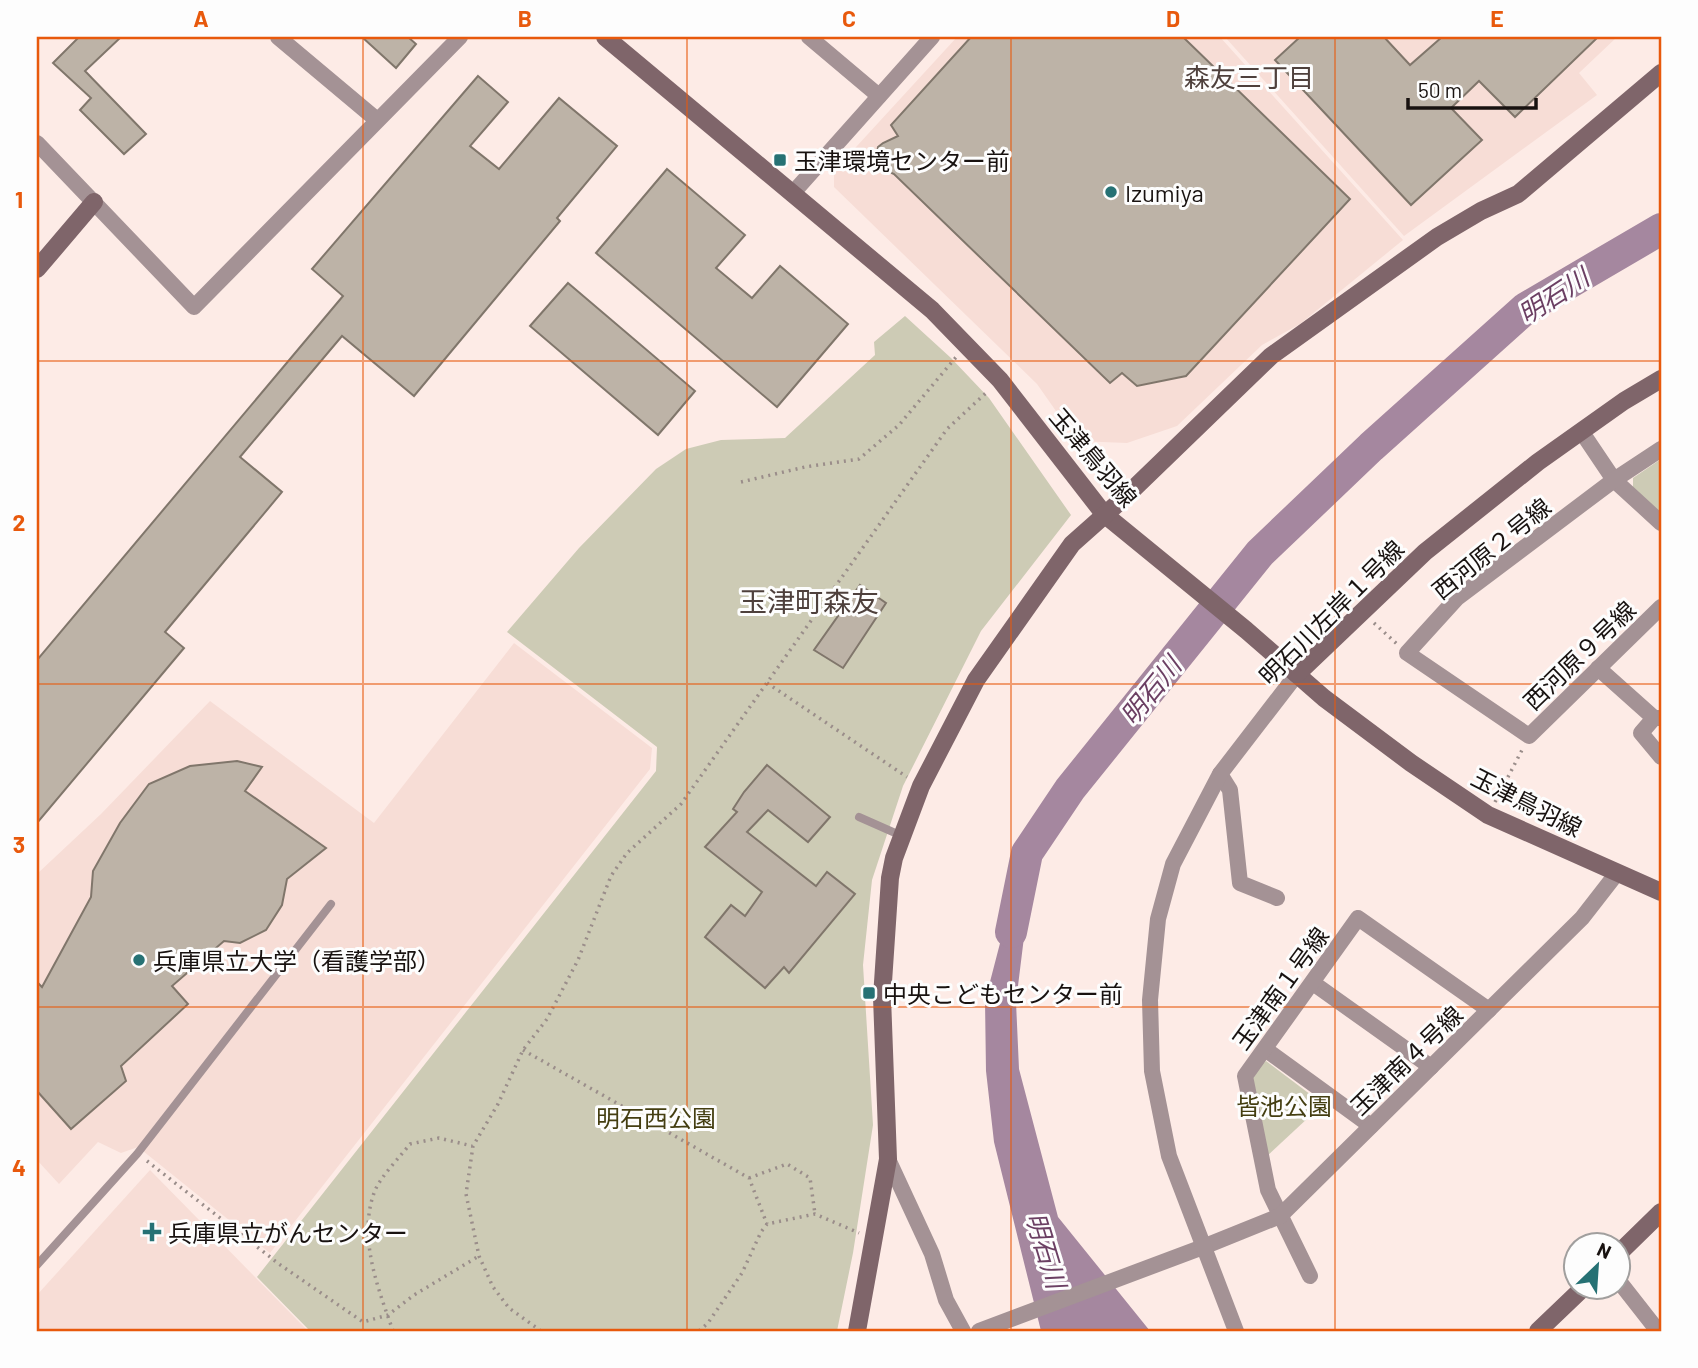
<svg xmlns="http://www.w3.org/2000/svg" width="1698" height="1368" viewBox="0 0 1698 1368" font-family="Barlow,'Noto Sans JP',sans-serif">
  <style>
    .built { fill: #f7ddd6 }
    .green { fill: #cdcbb5 }
    .water { fill: #a5879f }
    .lines { fill: none; stroke-linecap: round; stroke-linejoin: round }
    .river { stroke: #a5879f; stroke-width: 32 }
    .building { fill: #bdb3a7; stroke: #80766b; stroke-width: 2 }
    .path { stroke: #9a8d8a; stroke-width: 3.5; stroke-dasharray: 2 5; stroke-linecap: butt }
    .lane { stroke: #a49295; stroke-width: 8 }
    .street { stroke: #a49295; stroke-width: 16 }
    .secondary { stroke: #7f656a; stroke-width: 18 }
    .grid { fill: none; stroke: #e8590c; stroke-width: 2; stroke-opacity: 0.55 }
    .poi-dot { fill: #267174; stroke: #fdfdfd; stroke-width: 2.5 }
    .labels { text-anchor: middle; dominant-baseline: central; stroke-width: 6; stroke-linejoin: round; paint-order: stroke }
    .poi-label { font-size: 24px; fill: #181210; stroke: #fdfdfd; text-anchor: start }
    .street-label { font-size: 24px; fill: #181210; stroke: #fdfdfd }
    .park-label { font-size: 24px; fill: #443e11; stroke: #fdfdfd }
    .neighbourhood-label { font-size: 26px; fill: #4e403c; stroke: #fdfdfd }
    .water-label { font-size: 26px; font-style: italic; fill: #6b3f63; stroke: #fdfdfd }
    .quarter-label { font-size: 28px; fill: #4e403c; stroke: #fdfdfd }
    .neatline { fill: none; stroke: #e8590c; stroke-width: 2.5 }
    .grid-label { font-size: 23px; text-anchor: middle; font-weight: bold; fill: #e8590c }
  </style>
  <rect width="100%" height="100%" fill="#fdebe6"/>
  <g class="built">
    <path d="M957,37h263l183,203 -103,84 -38,21 -85,81 -50,17 -50,-2 -40,-57 -203,-197v-16z"/>
    <path d="M1225,37h392l-38,36 18,22 -193,141z"/>
    <path d="M514,643l138,105 -2,21 -380,484 -132,-106 -17,6 -23,-11 -39,42 -22,-24v-286l64,-60 109,-113 164,122z"/>
    <path d="M150,1170l158,161h-271v-36z"/>
  </g>
  <g class="green">
    <path d="M905,316l46,42 38,40 82,117 -90,116 -78,155 -31,94 -9,85 10,160 -20,128 -16,78h-527l-53,-54 399,-506 1,-24 -150,-115 72,-84 77,-79 30,-20 35,-9 64,-2 90,-83 -1,-13z"/>
    <path d="M1661,459v54l-28,-25v-10z"/>
    <path d="M1266,1061l57,43 -57,53 -14,-85z"/>
  </g>
  <path class="water" d="M1018,874l7,55 -9,73 3,67 39,148 92,114h-109l-47,-189 -8,-71 -1,-70z"/>
  <g class="lines">
    <path class="river" d="M1011,932l16,-79 43,-64 190,-236 111,-106 155,-139 135,-79"/>
  </g>
  <g class="building">
    <path d="M79,37h42l-36,34 61,63 -22,20 -44,-44 11,-12 -38,-35z"/>
    <path d="M362,37h46l8,7 -20,24z"/>
    <path d="M971,37h212l167,162 -164,177 -49,10 -15,-13 -12,10 -216,-209 -9,-4 -9,-10 2,-13 5,-4 15,-7 -7,-11z"/>
    <path d="M1300,37h84l26,28 32,-28h156l-83,80 -36,-36 -28,27 31,32 -71,65 -136,-145z"/>
    <path d="M478,76l30,26 -38,44 29,23 60,-71 58,48 -60,72 3,3 -146,175 -72,-60 -102,121 42,35 -117,140 19,16 -147,175v-163l306,-364 -31,-27z"/>
    <path d="M667,169l78,66 -29,33 36,30 28,-32 68,58 -71,83 -181,-154z"/>
    <path d="M568,283l127,108 -37,44 -128,-109z"/>
    <path d="M860,585l26,18 -43,65 -29,-18z"/>
    <path d="M237,761l25,6 -17,24 81,57 -39,31 -5,26 -16,25 -26,13 -16,-2 -52,45 16,18 -67,62 5,15 -55,48 -34,-38v-109l5,5 49,-90 2,-26 27,-48 29,-39 41,-18z"/>
    <path d="M767,765l63,52 -22,25 -40,-32 -21,22 69,54 11,-14 28,22 -66,79 -5,-6 -19,21 -60,-51 26,-32 14,11 17,-24 -57,-45 32,-35 -4,-3 11,-17z"/>
  </g>
  <g class="lines">
    <g class="path">
      <path d="M741,482l64,-15 54,-8 40,-34 58,-69"/>
      <path d="M1374,623l23,21"/>
      <path d="M767,683l140,94"/>
      <path d="M1495,802l27,-52"/>
      <path d="M523,1050l226,128 18,46"/>
      <path d="M147,1161l132,103 84,58 25,-7 26,-20 65,-39"/>
      <path d="M749,1178l38,-14 23,14 5,36"/>
      <path d="M393,1331c-15,-43 -35,-93 -19,-138 5,-15 26,-36 36,-49l29,-6 33,8"/>
      <path d="M541,1331l-32,-23 -16,-21 -14,-31 -13,-62 7,-48 25,-42 25,-54 24,-31 31,-59 33,-84 16,-23 54,-49 266,-375 40,-37"/>
      <path d="M699,1331l9,-8 34,-50 19,-41 6,-8 48,-10 44,19"/>
    </g>
    <g class="lane">
      <path d="M859,817l43,19"/>
      <path d="M37,1265l100,-111 194,-250"/>
    </g>
    <g class="street">
      <path d="M278,37l99,83"/>
      <path d="M809,37l70,59"/>
      <path d="M37,143l157,164 266,-270"/>
      <path d="M792,194l140,-157"/>
      <path d="M1581,431l33,49 47,43"/>
      <path d="M1661,449l-47,31 -157,118 -50,55 122,83 132,-129"/>
      <path d="M1598,668l56,50h7"/>
      <path d="M1654,718l-13,15 20,24"/>
      <path d="M1220,774l10,16 10,93 37,15"/>
      <path d="M1313,983l118,84"/>
      <path d="M1265,1049l106,77"/>
      <path d="M888,1159l44,95 14,46 17,31"/>
      <path d="M1310,1276l-42,-86 -23,-114 113,-158 131,92"/>
      <path d="M1618,1280l40,51"/>
      <path d="M979,1331l224,-84 77,-31 302,-298 35,-45"/>
      <path d="M1236,1331l-67,-175 -17,-85 -2,-71 8,-81 15,-55 47,-90 77,-100"/>
    </g>
    <g class="secondary">
      <path d="M605,37l327,273 68,70 104,134 142,116 78,68 87,65 77,52 173,77"/>
      <path d="M37,269l57,-67"/>
      <path d="M1297,674l128,-122 113,-90 86,-61 37,-22"/>
      <path d="M1618,1254l43,-42"/>
      <path d="M857,1331l31,-172 -6,-162 8,-119 4,-20 27,-72 55,-106 96,-136 54,-48 145,-140 166,-119 44,-26 37,-17 143,-121"/>
      <path d="M1538,1331l45,-43"/>
    </g>
  </g>
  <path class="grid" d="M363,37v1294M687,37v1294M1011,37v1294M1335,37v1294M37,361h1624M37,684h1624M37,1007h1624"/>
  <g class="poi-dot">
    <rect x="773" y="153" width="14" height="14" rx="3.5"/>
    <circle cx="1111" cy="192" r="7"/>
    <circle cx="139" cy="960" r="7"/>
    <rect x="862" y="986" width="14" height="14" rx="3.5"/>
    <path d="M148.5 1221.5h7v7h7v7h-7v7h-7v-7h-7v-7h7z"/>
  </g>
  <g class="labels">
    <g class="poi-label">
      <text x="794" y="160">玉津環境センター前</text>
      <text x="1125" y="192">Izumiya</text>
      <text x="153" y="960">兵庫県立大学（看護学部）</text>
      <text x="883" y="993">中央こどもセンター前</text>
      <text x="168" y="1232">兵庫県立がんセンター</text>
    </g>
    <g class="street-label">
      <text transform="translate(1094 457) rotate(50)">玉津鳥羽線</text>
      <text transform="translate(1491 548) rotate(-39)">西河原２号線</text>
      <text transform="translate(1331 612) rotate(-45)">明石川左岸１号線</text>
      <text transform="translate(1579 655) rotate(-44)">西河原９号線</text>
      <text transform="translate(1527 802) rotate(27)">玉津鳥羽線</text>
      <text transform="translate(1280 988) rotate(-54)">玉津南１号線</text>
      <text transform="translate(1406 1060) rotate(-44)">玉津南４号線</text>
    </g>
    <g class="park-label">
      <text x="1284" y="1105">皆池公園</text>
      <text x="656" y="1117">明石西公園</text>
    </g>
    <g class="neighbourhood-label">
      <text x="1249" y="76">森友三丁目</text>
    </g>
    <g class="water-label">
      <text transform="translate(1553 295) rotate(-33)">明石川</text>
      <text transform="translate(1150 690) rotate(-51)">明石川</text>
      <text transform="translate(1047 1250) rotate(73)">明石川</text>
    </g>
    <g class="quarter-label">
      <text x="809" y="601">玉津町森友</text>
    </g>
  </g>
  <rect width="1698" height="1368" fill="none" stroke="#fdfdfd" stroke-width="77"/>
  <g transform="translate(1597 1266) rotate(25)"><circle r="33" fill="#fdfdfd" stroke="#a19f9e" stroke-width="2"/>
  <path d="M0-5L12 26L0 18L-12 26Z" fill="#267174"/>
  <text y="-10" font-size="19" font-weight="bold" text-anchor="middle" fill="#181210">N</text>
  </g>
  <path d="M1408 98v10h128v-10" fill="none" stroke="#181210" stroke-width="3.5"/>
  <text x="1418" y="98" font-size="21" fill="#181210" stroke="#fdfdfd" stroke-width="5" paint-order="stroke">50 m</text>
  <rect x="38" y="38" width="1622" height="1292" class="neatline"/>
  <g class="grid-label">
    <text x="201" y="27">A</text>
    <text x="525" y="27">B</text>
    <text x="849" y="27">C</text>
    <text x="1173" y="27">D</text>
    <text x="1497" y="27">E</text>
    <text x="19" y="208">1</text>
    <text x="19" y="531">2</text>
    <text x="19" y="853">3</text>
    <text x="19" y="1176">4</text>
  </g>
</svg>
